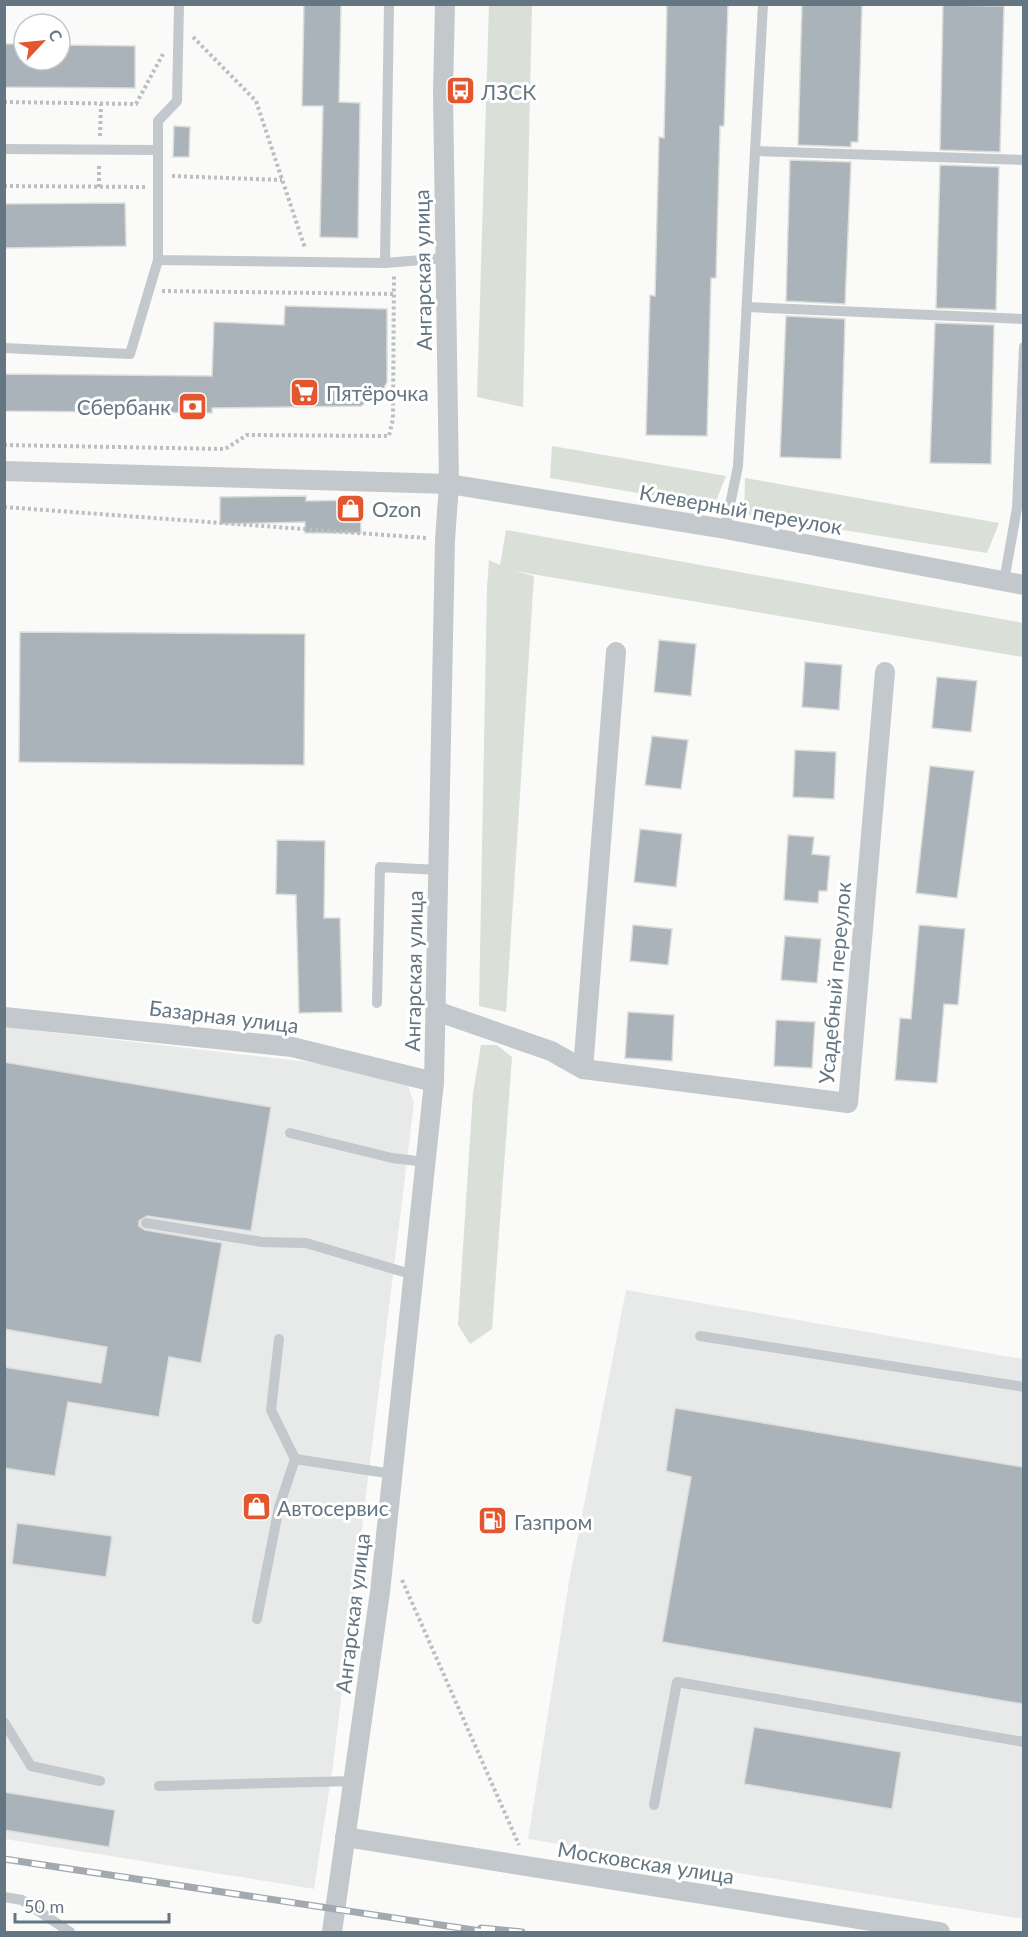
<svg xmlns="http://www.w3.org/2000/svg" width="1028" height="1937" viewBox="0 0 1028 1937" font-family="Lato,sans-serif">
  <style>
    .built { fill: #e8e9e9 }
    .green { fill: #dadfd7 }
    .building { fill: #aab3b9; stroke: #dcdcda; stroke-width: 1.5 }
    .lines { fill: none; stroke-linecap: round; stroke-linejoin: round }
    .path { stroke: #bbbfc2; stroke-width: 4; stroke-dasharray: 3 3; stroke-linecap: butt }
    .service { stroke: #c3c8cc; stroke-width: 10 }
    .minor { stroke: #c3c8cc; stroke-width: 20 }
    .rail-casing { stroke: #a2aab0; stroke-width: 7 }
    .rail { stroke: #fff; stroke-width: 4.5; stroke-dasharray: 14; stroke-linecap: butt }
    .labels { text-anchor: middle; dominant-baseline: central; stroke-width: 6; stroke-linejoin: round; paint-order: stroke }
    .poi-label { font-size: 21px; fill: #657683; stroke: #fff; text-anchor: start }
    .street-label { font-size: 21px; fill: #657683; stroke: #fff }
  </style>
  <rect width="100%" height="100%" fill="#fafaf8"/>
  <g class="built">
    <path d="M4,1027l331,38 73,21 6,17 -81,662 -19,124 -309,-50z"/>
    <path d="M626,1290l397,69v560l-495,-80 41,-257z"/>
  </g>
  <g class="green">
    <path d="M489,5h43l-9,402 -46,-10z"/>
    <path d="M552,446l174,30 -12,30 -164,-28z"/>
    <path d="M745,478l254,45 -12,30 -243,-39z"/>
    <path d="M506,530l517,93v34l-509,-86 20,5 -28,436 -27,-6 8,-419 2,-27 11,5z"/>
    <path d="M481,1045h16l15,12 -20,272 -22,15 -12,-19 15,-232z"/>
  </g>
  <g class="building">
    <path d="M304,4h37l-2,98 21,1 -2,135 -38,-1 3,-131h-21z"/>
    <path d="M667,4h61l-4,122h-4l-4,152h-5l-4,158 -61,-1 4,-140 5,1 4,-159 5,1z"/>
    <path d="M802,4h60l-4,138h-7v5l-53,-2z"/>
    <path d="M943,5l61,1 -4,146 -60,-2z"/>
    <path d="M4,44h20v16h36v-15l75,1v42l-131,-1z"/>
    <path d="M174,126l16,1 -1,30h-16z"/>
    <path d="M790,160l61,2 -6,142 -59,-3z"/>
    <path d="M940,165l59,2 -3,143 -60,-2z"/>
    <path d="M125,203l1,43 -122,2v-44z"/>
    <path d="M285,306l102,3v73l-4,8 -22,16 -149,2v5l-208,-2v-37l208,2 2,-54 70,3z"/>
    <path d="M786,316l59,3 -4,140 -61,-2z"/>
    <path d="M935,323l59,2 -3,139 -61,-1z"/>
    <path d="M306,496v5l54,-1 1,33h-56v-11l-85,2v-27z"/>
    <path d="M20,632l285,2 -1,131 -285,-3z"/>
    <path d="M659,640l37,4 -5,52 -37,-4z"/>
    <path d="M805,662l37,3 -3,45 -37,-3z"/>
    <path d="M937,677l40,4 -6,51 -39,-4z"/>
    <path d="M652,736l36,4 -7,49 -36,-4z"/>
    <path d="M795,750l41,2 -2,47 -41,-2z"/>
    <path d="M930,766l44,5 -17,127 -41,-5z"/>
    <path d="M640,829l42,5 -6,53 -42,-5z"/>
    <path d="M788,835l26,2 -2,17 18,2 -3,35h-8l-1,12 -34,-3z"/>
    <path d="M277,840l48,1 -1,77h16l2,94 -43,1 -3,-118 -20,-1z"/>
    <path d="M633,925l39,4 -4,36 -38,-4z"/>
    <path d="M919,925l46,4 -7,76 -14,-1 -7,79 -42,-3 5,-62 11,1z"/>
    <path d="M785,936l36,3 -4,44 -36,-3z"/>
    <path d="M628,1012l46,3 -2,46 -47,-3z"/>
    <path d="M776,1020l39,2 -3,46 -38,-2z"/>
    <path d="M4,1062l267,45 -20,124 -104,-15 -8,5v5l6,4 77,13 -21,120 -32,-6 -10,60 -91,-15 -13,74 -51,-8v-101l97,16 6,-36 -103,-18z"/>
    <path d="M675,1408l348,59v237l-361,-62 29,-165 -25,-6z"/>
    <path d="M17,1523l95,13 -6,41 -94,-13z"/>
    <path d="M754,1727l147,25 -9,57 -148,-25z"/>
    <path d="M4,1792l111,18 -6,37 -105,-17z"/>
  </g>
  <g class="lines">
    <g class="path">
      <path d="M193,37l63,64 49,147"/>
      <path d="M4,102l132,2 27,-50"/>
      <path d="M100,136l1,-32"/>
      <path d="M172,176l110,4"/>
      <path d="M4,186l141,1"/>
      <path d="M99,187v-23"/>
      <path d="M162,291l232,3"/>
      <path d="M4,445l221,4 22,-14 142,1 4,-17 1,-144"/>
      <path d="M4,507l422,31"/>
      <path d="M402,1580l117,265"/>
    </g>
    <g class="service">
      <path d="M179,4l-2,97 -19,20v139l227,3 61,-5"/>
      <path d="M4,149l154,1"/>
      <path d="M755,151l269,9"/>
      <path d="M385,263l4,-259"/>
      <path d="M747,307l277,12"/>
      <path d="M4,348l126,6 28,-94"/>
      <path d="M725,529l13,-63 25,-462"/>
      <path d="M1004,581l13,-73 7,-161"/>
      <path d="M377,1003l3,-136 59,3"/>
      <path d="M290,1133l102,25 34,4"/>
      <path d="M146,1223l116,19 44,1 108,32"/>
      <path d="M700,1336l324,51"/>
      <path d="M279,1339l-8,71 24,49"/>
      <path d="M257,1619l22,-112 16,-48 98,15"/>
      <path d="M4,1722l27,44 69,15"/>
      <path d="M159,1786l195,-5"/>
      <path d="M654,1805l23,-123 347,60"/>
      <path d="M4,1897l18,3 48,32"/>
    </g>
    <g class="minor">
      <path d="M4,471l445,13 276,45 299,56"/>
      <path d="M436,1011l115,40 32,18 265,34 37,-431"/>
      <path d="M4,1017l288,30 142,35"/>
      <path d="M583,1069l33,-417"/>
      <path d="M345,1837l595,95"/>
      <path d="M332,1932l48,-340 54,-510 11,-542 4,-56 -6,-391 2,-89"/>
    </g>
    <defs>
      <g id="rail">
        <path d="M4,1859l483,73"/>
        <path d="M481,1928l41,4"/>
      </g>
    </defs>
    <use href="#rail" class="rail-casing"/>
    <use href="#rail" class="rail"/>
  </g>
  <defs>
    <symbol id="bus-square" viewBox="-11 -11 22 22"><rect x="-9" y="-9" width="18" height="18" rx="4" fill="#e4572e" stroke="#fff"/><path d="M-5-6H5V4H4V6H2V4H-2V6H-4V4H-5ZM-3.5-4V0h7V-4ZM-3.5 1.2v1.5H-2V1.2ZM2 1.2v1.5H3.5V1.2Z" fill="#fff"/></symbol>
    <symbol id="supermarket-square" viewBox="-11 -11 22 22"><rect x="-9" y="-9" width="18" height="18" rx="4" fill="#e4572e" stroke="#fff"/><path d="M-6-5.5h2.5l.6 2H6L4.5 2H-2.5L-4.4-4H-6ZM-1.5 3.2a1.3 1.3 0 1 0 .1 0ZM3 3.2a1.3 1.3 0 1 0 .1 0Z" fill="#fff"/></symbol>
    <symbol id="bank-square" viewBox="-11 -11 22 22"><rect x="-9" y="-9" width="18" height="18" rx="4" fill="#e4572e" stroke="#fff"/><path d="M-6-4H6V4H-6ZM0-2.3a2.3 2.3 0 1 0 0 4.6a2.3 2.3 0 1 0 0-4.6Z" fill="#fff"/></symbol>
    <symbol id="shop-square" viewBox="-11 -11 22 22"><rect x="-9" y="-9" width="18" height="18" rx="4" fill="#e4572e" stroke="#fff"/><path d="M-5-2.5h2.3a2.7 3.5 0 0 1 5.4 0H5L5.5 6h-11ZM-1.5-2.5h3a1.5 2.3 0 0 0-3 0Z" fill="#fff"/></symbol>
    <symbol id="fuel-square" viewBox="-11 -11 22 22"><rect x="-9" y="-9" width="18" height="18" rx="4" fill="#e4572e" stroke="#fff"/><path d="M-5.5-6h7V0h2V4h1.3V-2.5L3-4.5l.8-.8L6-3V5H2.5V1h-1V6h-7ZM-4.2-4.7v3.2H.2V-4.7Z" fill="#fff"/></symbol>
  </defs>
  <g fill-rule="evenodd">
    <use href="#bus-square" x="444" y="74" width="33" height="33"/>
    <use href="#supermarket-square" x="288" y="376" width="33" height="33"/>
    <use href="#bank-square" x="176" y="390" width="33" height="33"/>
    <use href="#shop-square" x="334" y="492" width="33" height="33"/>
    <use href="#shop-square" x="240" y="1490" width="33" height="33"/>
    <use href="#fuel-square" x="476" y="1504" width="33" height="33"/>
  </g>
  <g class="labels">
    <g class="poi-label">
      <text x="481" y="91">ЛЗСК</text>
      <text x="326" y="392">Пятёрочка</text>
      <text x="171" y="406" text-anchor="end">Сбербанк</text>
      <text x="372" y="508">Ozon</text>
      <text x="277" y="1507">Автосервис</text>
      <text x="514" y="1521">Газпром</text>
    </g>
    <g class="street-label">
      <text transform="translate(422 270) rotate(-91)">Ангарская улица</text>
      <text transform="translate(741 509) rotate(10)">Клеверный переулок</text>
      <text transform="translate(413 971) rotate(-89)">Ангарская улица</text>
      <text transform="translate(834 983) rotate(-85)">Усадебный переулок</text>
      <text transform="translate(224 1016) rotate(7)">Базарная улица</text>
      <text transform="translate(352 1613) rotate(-83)">Ангарская улица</text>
      <text transform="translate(646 1862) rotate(9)">Московская улица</text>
    </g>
  </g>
  <rect width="1028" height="1937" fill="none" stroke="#657683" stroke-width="12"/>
  <g transform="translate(42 42) rotate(64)"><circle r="28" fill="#ffffff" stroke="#c1c8cd" stroke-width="1.5"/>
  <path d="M0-4.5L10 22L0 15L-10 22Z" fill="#e4572e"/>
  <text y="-9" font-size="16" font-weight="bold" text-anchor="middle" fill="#657683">С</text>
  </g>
  <path d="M15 1913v9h154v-9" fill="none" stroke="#657683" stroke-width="3"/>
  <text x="24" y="1913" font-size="18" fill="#657683" stroke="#ffffff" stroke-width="4.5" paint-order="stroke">50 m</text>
</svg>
